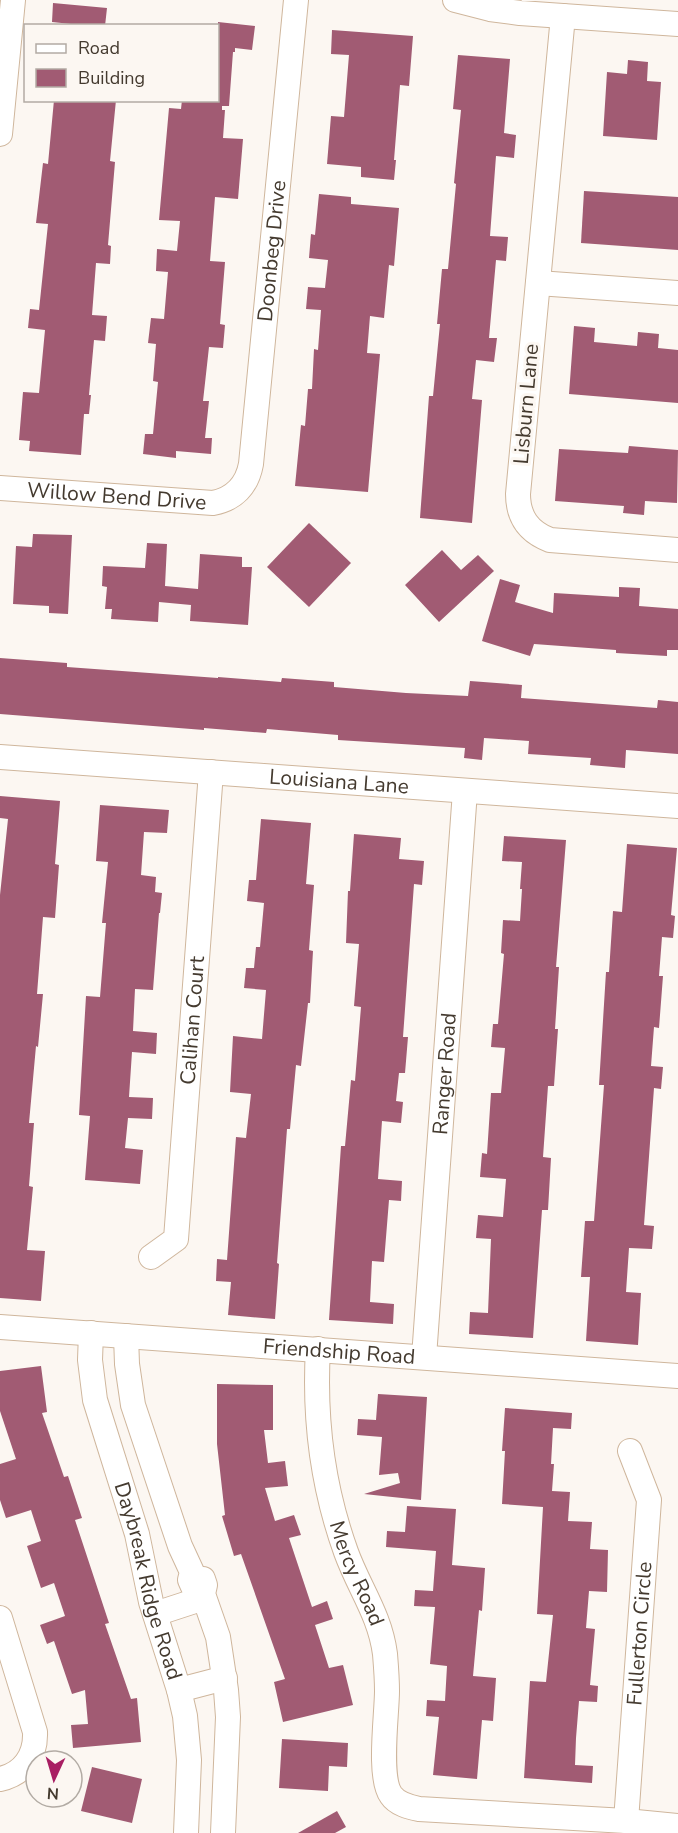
<svg xmlns="http://www.w3.org/2000/svg" width="678" height="1833" viewBox="0 0 678 1833" font-family="'Nunito Sans',sans-serif">
  <style>
    .building { fill: #a15b73 }
    .lines { fill: none; stroke-linecap: round; stroke-linejoin: round }
    .minor-casing { stroke: #cfb69c; stroke-width: 26 }
    .minor { stroke: #fff; stroke-width: 24 }
    .labels { text-anchor: middle; dominant-baseline: central; stroke-width: 6; stroke-linejoin: round; paint-order: stroke }
    .street-label { font-size: 21px; fill: #443a2f; stroke: #fcf7f2 }
  </style>
  <rect width="100%" height="100%" fill="#fcf7f2"/>
  <g class="building">
    <path d="M53,3l54,5 -2,18h-34v-2l-19,-2z"/>
    <path d="M218,22l37,4 -3,24 -17,-2v4h-2l-4,54h-7v4h3l-2,28 20,1 -5,60 -23,-2 -5,64 15,1 -5,62 5,1 -2,23 -14,-1 -6,54h6l-4,37h7l-1,16 -35,-3v7l-33,-4 2,-20h8l5,-52 -5,-1 3,-37 -8,-1 3,-25 13,1 4,-47 -12,-1 1,-22 20,2 3,-30 -21,-1 10,-112 12,1 1,-9h36z"/>
    <path d="M332,30l81,6 -4,50 -9,-1 -6,75h2l-2,20 -33,-3v-10l-34,-3 4,-48 13,1 5,-62 -18,-1z"/>
    <path d="M458,55l52,4 -6,74 12,2 -2,23 -18,-2 -6,80 18,1 -2,24 -10,-1 -7,78h8l-3,24 -18,-2 -4,39 10,1 -10,123 -52,-5 9,-122h4l7,-72h-3l5,-55h6l8,-85 -2,-1 7,-73 -8,-1z"/>
    <path d="M628,60l20,2 -1,19 14,1 -4,58 -54,-4 4,-64 20,2z"/>
    <path d="M54,100h62l-6,61 5,1 -7,83 3,1 -1,18 -14,-1 -4,52 15,1 -2,25 -11,-1 -5,55h2l-2,19h-5l-3,41 -52,-4 1,-10 -11,-1 4,-48 16,1 6,-63 -17,-2 2,-19 9,1 9,-86 -12,-1 7,-60 5,1z"/>
    <path d="M584,191l94,6v53l-97,-7z"/>
    <path d="M319,194l32,3v7l48,4 -5,58 -5,-1 -5,53 -14,-2 -3,37 13,1 -12,138 -73,-6 6,-61 4,1 3,-37h4l2,-40 4,1 3,-40 -15,-1 2,-22 17,1 3,-28 -19,-2 2,-24 4,1z"/>
    <path d="M574,326l21,2 -1,14 43,4 1,-14 21,2 -1,14 20,2v53l-109,-9z"/>
    <path d="M629,446l49,4 -1,53 -32,-2 -1,14 -21,-2 1,-7 -69,-5 4,-52 69,4z"/>
    <path d="M309,523l42,40 -42,44 -42,-40z"/>
    <path d="M33,534l39,1 -4,79 -19,-1v-7l-36,-2 3,-58 16,1z"/>
    <path d="M147,543l20,1 -2,42 33,3 2,-35 42,3v10h10l-4,58 -58,-4 1,-16 -32,-3 -1,20 -47,-3 1,-10h-7l2,-22 -5,-1 1,-20 42,2z"/>
    <path d="M442,550l19,20 17,-15 16,16 -55,51 -34,-37z"/>
    <path d="M500,579l20,6 -5,17 38,11 1,-20 65,4v-10l21,1 -1,18 39,3v41h-11v6l-51,-3v-3l-82,-6 -4,12 -48,-15z"/>
    <path d="M0,658l67,5v4l151,11v-1l63,5 1,-4 52,4v5l72,6 62,3 2,-15 52,4 -1,13 136,10 1,-8 20,2v52l-52,-4 -1,18 -35,-3 1,-7 -63,-4 1,-13 -45,-3 -2,22 -18,-2 1,-10 -127,-8v-5l-71,-6 -1,4 -62,-5v2l-204,-16z"/>
    <path d="M0,796l60,5 -5,63 4,1 -4,53 -12,-1 -6,77h6l-5,53 -2,-1 -7,77h5l-5,63 4,1 -6,63 18,1 -4,50 -41,-3v-403l8,-76 -8,-1z"/>
    <path d="M100,805l69,5 -2,23 -23,-1 -3,43 15,2 -1,15 7,1 -2,20h-1l-6,77 -18,-1 -2,42 24,2 -1,21 -24,-2 -3,45 24,1 -1,21 -24,-1 -3,30 18,2 -3,34 -55,-4 5,-64 -11,-1 7,-119 14,1 6,-74h-4l6,-61 -12,-1z"/>
    <path d="M261,819l50,4 -5,61 8,1 -5,65 4,1 -3,52h-2l-7,63 -5,-1 -6,64h-3l-10,134 2,1 -4,55 -47,-4 3,-33 -15,-1 1,-22 10,1 9,-123 10,1 5,-44 -21,-2 3,-56 29,3 4,-49 -22,-2 2,-20h8l2,-21h4l4,-44 -17,-2 2,-21h7z"/>
    <path d="M354,834l47,4 -2,21 25,2 -2,24 -8,-1 -11,153h5l-3,36h-6l-3,28 7,1 -2,21 -19,-2 -4,58 24,2 -1,20 -12,-1 -5,62 -12,-1 -2,41 24,2 -1,20 -64,-4 12,-174h4l6,-66 4,1 6,-74 -7,-1 5,-62 -13,-1 2,-52h2z"/>
    <path d="M504,836l62,4 -10,127h3l-4,62h3l-4,57h-6l-5,71 8,1 -3,52h-6l-9,128 -64,-4 1,-22 18,1 3,-74 -15,-1 2,-23 25,2 3,-38 -26,-2 2,-24 5,1 4,-61h10l4,-45 -14,-1 2,-23h5l6,-70 -3,-1 2,-33 17,1 2,-32h-2l2,-27 -20,-1z"/>
    <path d="M627,844l50,4 -6,67 4,1 -2,22 -11,-1 -3,39h4l-4,52 -5,-1 -3,39 12,1 -2,22 -7,-1 -10,137 10,1 -2,23 -23,-1 -3,44 15,1 -3,52 -52,-4 4,-64h-9l4,-56h9l10,-136h-5l7,-113h3l4,-61 9,1z"/>
    <path d="M41,1366l6,46 -5,1 22,64 4,-1 14,42 -7,2 34,103 -4,1 26,75 6,-1 4,44 -68,6 -2,-23 17,-1 -3,-34 -13,4 -18,-53 -7,3 -7,-19 25,-9 -11,-33 -13,5 -14,-42 14,-5 -10,-31 -25,8 -6,-18v-36l16,-5 -16,-48v-40z"/>
    <path d="M217,1384l56,1v45h-9l4,33 17,-2 3,25 -23,2 10,33 19,-6 7,20 -12,3 23,69 15,-6 6,18 -18,6 14,43 14,-3 10,40 -70,17 -9,-40 11,-3 -44,-125 -7,2 -12,-40 3,-1 -8,-71z"/>
    <path d="M378,1394l49,3 -6,103 -57,-6 36,-11 -2,-10 -19,2 3,-38 -25,-2 1,-16 18,1z"/>
    <path d="M505,1408l67,5 -1,16 -18,-1 -2,36h3l-2,27 18,1 -2,29 24,1 -2,27 18,1 -1,42 -18,-1 -3,37 9,1 -5,56 8,1 -1,16 -18,-1 -3,37 -1,27 18,1 -1,17 -68,-5 6,-97 16,1 7,-67 -16,-1 6,-107 -41,-3 3,-53h-3z"/>
    <path d="M407,1506l49,3 -4,56 33,3 -3,43 -3,-1 -6,66 23,2 -3,43 -11,-1 -5,59 -44,-4 6,-58 -13,-1 1,-16 18,1 2,-35 -17,-2 5,-57 -21,-1 1,-16 18,1 3,-40 -50,-4 1,-16 18,1z"/>
    <path d="M282,1739l66,4 -1,24 -18,-1 -1,25 -49,-3z"/>
    <path d="M92,1767l50,12 -10,44 -51,-12z"/>
    <path d="M337,1811l9,16 -11,6h-37z"/>
  </g>
  <g class="lines">
    <defs>
      <g id="minor">
        <path d="M455,0l35,9 30,4 158,11"/>
        <path d="M563,16l-45,478c0,23 11,38 32,46l128,10"/>
        <path d="M0,134l13,-134"/>
        <path d="M538,283l140,10"/>
        <path id="s1" d="M0,488l213,15c21,-4 34,-17 38,-39l45,-464"/>
        <path id="s2" d="M0,757l678,49"/>
        <path id="s3" d="M151,1257l25,-18 35,-467"/>
        <path id="s4" d="M0,1327l678,49"/>
        <path id="s5" d="M91,1333l-1,27 5,40 42,134 14,68 28,88 6,26 4,44 -3,73"/>
        <path d="M126,1336l1,28 6,41 47,141 12,26 -2,8 4,9 9,5"/>
        <path id="s6" d="M318,1349c-4,68 5,139 28,203 13,36 34,63 39,102 1,12 2,25 2,37 0,23 -9,86 4,104 6,9 18,12 28,14l207,12 52,5"/>
        <path id="s7" d="M424,1357l41,-566"/>
        <path d="M203,1579l2,6 -2,9 15,43 8,53 2,27 -5,116"/>
        <path d="M155,1614l49,-16"/>
        <path d="M0,1618l35,114c1,24 -12,42 -35,47"/>
        <path d="M179,1690l46,-12"/>
        <path id="s8" d="M626,1821l23,-321 -19,-49"/>
      </g>
    </defs>
    <use href="#minor" class="minor-casing"/>
    <use href="#minor" class="minor"/>
  </g>
  <g class="labels">
    <g class="street-label">
      <text stroke="none"><textPath href="#s1" startOffset="486">Doonbeg Drive</textPath></text>
      <text transform="translate(526 404) rotate(-85)">Lisburn Lane</text>
      <text stroke="none"><textPath href="#s1" startOffset="117">Willow Bend Drive</textPath></text>
      <text stroke="none"><textPath href="#s2" startOffset="340">Louisiana Lane</textPath></text>
      <text stroke="none"><textPath href="#s3" startOffset="250">Calihan Court</textPath></text>
      <text stroke="none"><textPath href="#s7" startOffset="284">Ranger Road</textPath></text>
      <text stroke="none"><textPath href="#s4" startOffset="340">Friendship Road</textPath></text>
      <text stroke="none"><textPath href="#s6" startOffset="230">Mercy Road</textPath></text>
      <text stroke="none"><textPath href="#s5" startOffset="256">Daybreak Ridge Road</textPath></text>
      <text stroke="none"><textPath href="#s8" startOffset="188">Fullerton Circle</textPath></text>
    </g>
  </g>
  <rect x="24" y="24" width="195" height="78" fill="#fcf7f2" stroke="#b2aba4" stroke-width="1.5"/>
  <rect x="36" y="44" width="30" height="9" fill="#ffffff" stroke="#b2aba4" stroke-width="1.5"/>
  <text x="78" y="54" font-size="18" fill="#443a2f">Road</text>
  <rect x="36" y="69" width="30" height="18" fill="#a15b73" stroke="#b2aba4" stroke-width="1.5"/>
  <text x="78" y="84" font-size="18" fill="#443a2f">Building</text>
  <g transform="translate(54 1779) rotate(184)"><circle r="28" fill="#fcf7f2" stroke="#b2aba4" stroke-width="1.5"/>
  <path d="M0-4.5L10 22L0 15L-10 22Z" fill="#a81e63"/>
  <text y="-9" font-size="16" font-weight="bold" text-anchor="middle" fill="#443a2f">N</text>
  </g>
</svg>
